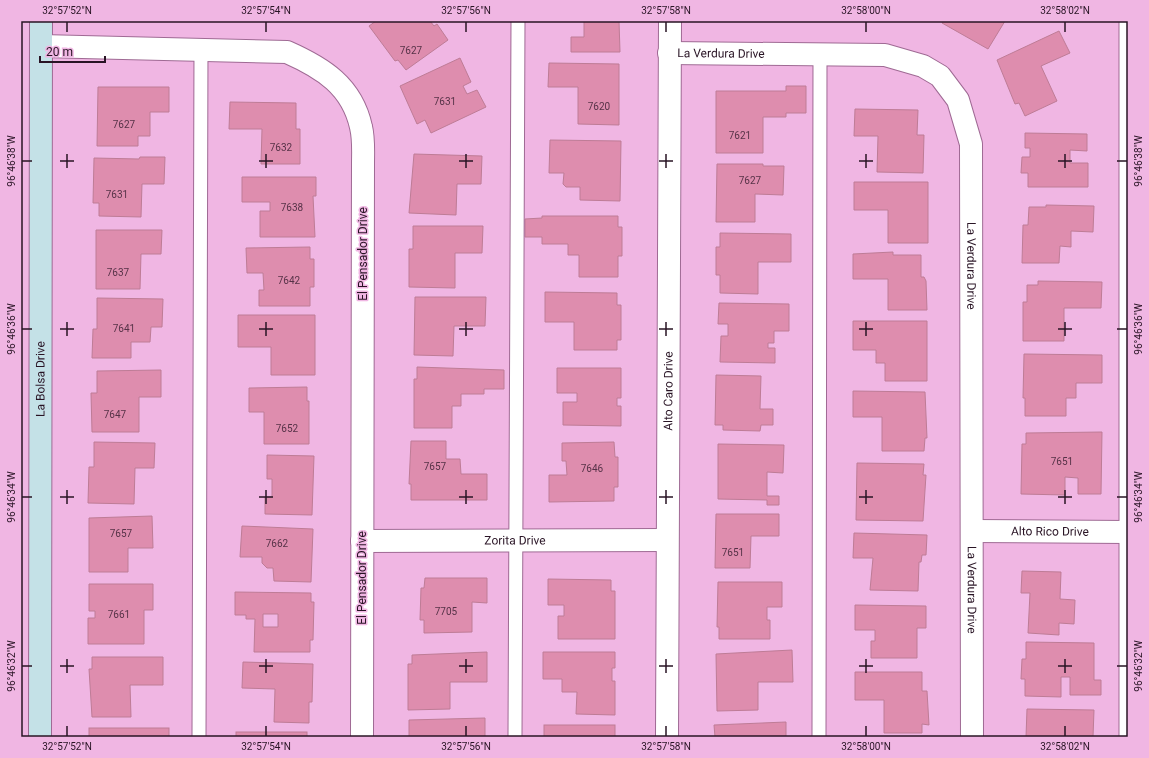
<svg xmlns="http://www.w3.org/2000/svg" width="1149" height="758" viewBox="0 0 1149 758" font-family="Roboto,sans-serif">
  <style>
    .building { fill: #de8dae; stroke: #be7c96; fill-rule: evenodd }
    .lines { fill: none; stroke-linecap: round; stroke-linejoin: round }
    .lane-casing { stroke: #9f6a94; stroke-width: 15 }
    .street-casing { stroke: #9f6a94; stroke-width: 24 }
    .secondary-casing { stroke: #9f6a94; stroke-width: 24 }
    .lane { stroke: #fff; stroke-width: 13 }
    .street { stroke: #fff; stroke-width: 22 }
    .secondary { stroke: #c4e1e7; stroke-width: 22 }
    .ticks { fill: none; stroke: #291425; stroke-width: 1.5 }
    .labels { text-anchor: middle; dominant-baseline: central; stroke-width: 3; stroke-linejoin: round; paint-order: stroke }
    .number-label { font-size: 10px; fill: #563247 }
    .street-label { font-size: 12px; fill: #291425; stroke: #f0b6e3 }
    .neatline { fill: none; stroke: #291425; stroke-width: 1.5 }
    .ticks-label { font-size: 10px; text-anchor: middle; fill: #291425 }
  </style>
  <rect width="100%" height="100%" fill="#f0b6e3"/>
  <g class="building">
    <path d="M376,21h54l4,5 3,-2 11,16 -42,30 -8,-10 -3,1 -26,-35z"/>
    <path d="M584,21h35l1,31h-49v-15h13z"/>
    <path d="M943,21h62l-17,28 -46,-26z"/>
    <path d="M1059,31l11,22 -29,13 16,35 -32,15 -6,-13 -4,1 -18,-44z"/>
    <path d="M460,58l11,24 -8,4 4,8 10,-4 9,17 -55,26 -6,-13 -8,4 -17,-38z"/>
    <path d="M549,63l70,1v61l-41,-1v-37h-30z"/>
    <path d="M786,86h20v27h-20v4h-23v36h-47v-62h70z"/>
    <path d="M98,87h71v25h-19v24h-12v10h-41z"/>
    <path d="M230,102l66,1v26h4v35h-39l1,-35h-33z"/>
    <path d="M855,109l63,1 -1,25h7l-1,38 -46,-1 1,-36h-24z"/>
    <path d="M1025,133l62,1v17l-17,-1v13h18v24h-60v-14h-7l1,-16h8v-9h-5z"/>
    <path d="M550,140l71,1 -1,60 -40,-1v-13h-14l-3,-3 1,-11h-15z"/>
    <path d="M414,154l68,2 -1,28h-24l-1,31 -47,-2z"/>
    <path d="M140,157h25l-1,27h-22l-1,33 -42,-1v-13h-6l1,-45 45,1z"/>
    <path d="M717,164h46v2h21l-1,29 -28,-1v28h-39z"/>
    <path d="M242,177h74v19h-3l2,41h-55v-26h10v-9h-28z"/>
    <path d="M854,182h74v61h-40v-33h-34z"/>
    <path d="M1046,205l48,1 -1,26 -22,-1v16l-11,-1 -1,17h-37l1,-38h5l1,-18h17z"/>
    <path d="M542,216h76v11h4v29h-4v21h-39v-22h-11v-11h-26v-7h-17v-18l17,-1z"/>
    <path d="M413,226h70l-1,27h-27v35l-46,-1v-38h4z"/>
    <path d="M96,230h66l-1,24h-20l-1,35h-44z"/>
    <path d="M720,233l71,1v28h-33v32l-38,-1v-18h-4v-28h4z"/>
    <path d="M310,247v12h4v28h-4v19h-51v-16h5l-1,-17h-16l-1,-25z"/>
    <path d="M893,252v3h28v22h3l2,4 1,29h-39v-31h-35v-25z"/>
    <path d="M1038,281l64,1 -1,26h-37v33h-41v-39h4v-17h11z"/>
    <path d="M545,292l72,1v12h4v35h-4v10h-43v-28h-29z"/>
    <path d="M415,297h71l-1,29h-31l-1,30 -39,-1z"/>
    <path d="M97,298l66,1 -1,28h-11l-1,15h-19v16h-39l1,-29h4z"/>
    <path d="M719,303l70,1v27h-15v12h-6v5h7v15l-55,-1 1,-26h7v-12h-10z"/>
    <path d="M238,315h77v60h-44v-28h-33z"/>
    <path d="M853,321h74v60h-42v-18h-9v-13h-23z"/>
    <path d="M1024,354l78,1v28h-26v15h-10v18h-41v-18h-2z"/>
    <path d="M417,367l87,3v19h-20v5h-23v12h-9v22h-38v-49h3z"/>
    <path d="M557,368h64v30h-4v8h4v20l-58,-1v-23h14v-9h-20z"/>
    <path d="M161,370v27h-22v35h-47l-1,-39h6v-22z"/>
    <path d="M716,375l45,1 -1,33h13v16h-12l-1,6 -37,-1v-5h-8z"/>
    <path d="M307,387v14h2v43h-45v-32h-15v-24z"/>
    <path d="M853,391l72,1 2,46h-2l-1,13h-42v-34h-29z"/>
    <path d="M1102,432l-1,62h-23v-16l-13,-1v18l-44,-1 1,-50h4v-11z"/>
    <path d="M411,441h35v18h14l1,15h26v26h-76v-16h-2z"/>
    <path d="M94,442l61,1 -1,25h-19l-1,36 -46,-1 1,-36h5z"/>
    <path d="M614,442l1,15h3v30h-4v14l-65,1v-27h18l-1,-14h-4v-18z"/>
    <path d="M718,444l66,1 -1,28 -16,-1v24h12v9h-12v-5l-49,-1z"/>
    <path d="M267,455l47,1 -2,59 -47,-1v-17h7v-18h-5z"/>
    <path d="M857,463l67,1 -1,11h3l-3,46 -67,-1z"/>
    <path d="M716,514h63v22h-28l-1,32h-35z"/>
    <path d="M152,516l1,32h-25v24h-39v-54z"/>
    <path d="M242,526l71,3 -2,53 -37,-1 -1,-13h-6l-5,-5v-6h-22z"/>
    <path d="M854,533l73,2 -1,20h-4l-1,7h-2l-1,29 -48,-1 3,-32h-20z"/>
    <path d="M1022,571l39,1 -1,27 15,1 -1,24 -15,-1v12l-31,-2 2,-40h-9z"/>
    <path d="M425,578h62v25l-15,-1v30l-48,1v-13h-4l1,-32h3z"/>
    <path d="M548,579l63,1v11h4v48h-57v-23h6v-11h-16z"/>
    <path d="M718,582h64v25h-15v13h3v19h-51v-12h-2z"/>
    <path d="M89,584h64v26h-9v34h-56v-26h7v-7h-6z"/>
    <path d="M235,592l76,1v9h3l-1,38h-3v12h-56l1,-33h-9v-4h-11zM263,614h15v13h-15z"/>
    <path d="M855,605l71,1v22h-9v30h-46v-17h4v-11h-20z"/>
    <path d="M1026,642l68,1v37h7v15h-31v-18h-9v20l-36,-1v-17h-4l1,-20h4z"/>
    <path d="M792,650l1,32h-35v28l-41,1 -1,-57z"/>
    <path d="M487,652v30h-37v27l-42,1v-46h4v-9z"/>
    <path d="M543,652h72v16h-3v13h3v34l-39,-1 1,-22h-15v-13h-19z"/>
    <path d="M92,657h71v28h-33l1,32h-39l-3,-48h3z"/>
    <path d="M243,662l70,2 -1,38h-3v21l-35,-1 1,-33 -33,-1z"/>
    <path d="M855,672h67v19h5l2,34 -7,-1v9h-38v-33h-29z"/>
    <path d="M1027,709l67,1 -1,27h-67z"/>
    <path d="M485,718v19h-76v-17z"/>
    <path d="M786,722v15h-71l-1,-12z"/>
    <rect x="544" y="725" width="71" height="12"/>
    <rect x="89" y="728" width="80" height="9"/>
    <rect x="236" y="732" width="71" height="5"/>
  </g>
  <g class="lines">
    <defs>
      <g id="lane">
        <path d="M199,737l2,-688"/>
        <path d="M515,737l3,-716"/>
        <path d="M819,737l1,-682"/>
        <path d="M1126,737v-716"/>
      </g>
      <g id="street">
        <path d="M41,46l246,6c36,16 65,34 74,75 3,12 2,25 2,37l-1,573"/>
        <path id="s1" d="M669,53l216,2 38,11 17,10 18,24 13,44 1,593"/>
        <path id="s2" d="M972,531l156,1"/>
        <path id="s3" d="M362,541l305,-1"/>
        <path id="s4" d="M667,737l3,-716"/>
      </g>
      <g id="secondary">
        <path id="s5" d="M40,737l1,-716"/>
      </g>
    </defs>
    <use href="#lane" class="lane-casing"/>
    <use href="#street" class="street-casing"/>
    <use href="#secondary" class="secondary-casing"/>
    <use href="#lane" class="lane"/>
    <use href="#street" class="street"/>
    <use href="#secondary" class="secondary"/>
  </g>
  <path class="ticks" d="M67,22v10M266,22v10M466,22v10M666,22v10M866,22v10M1065,22v10M67,154v14M266,154v14M466,154v14M666,154v14M866,154v14M1065,154v14M22,161h10M60,161h14M259,161h14M459,161h14M659,161h14M859,161h14M1058,161h14M1117,161h10M67,322v14M266,322v14M466,322v14M666,322v14M866,322v14M1065,322v14M22,329h10M60,329h14M259,329h14M459,329h14M659,329h14M859,329h14M1058,329h14M1117,329h10M67,490v14M266,490v14M466,490v14M666,490v14M866,490v14M1065,490v14M22,497h10M60,497h14M259,497h14M459,497h14M659,497h14M859,497h14M1058,497h14M1117,497h10M67,659v14M266,659v14M466,659v14M666,659v14M866,659v14M1065,659v14M22,666h10M60,666h14M259,666h14M459,666h14M659,666h14M859,666h14M1058,666h14M1117,666h10M67,726v10M266,726v10M466,726v10M666,726v10M866,726v10M1065,726v10"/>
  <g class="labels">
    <g class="number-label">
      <text x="411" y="50">7627</text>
      <text x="445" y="101">7631</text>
      <text x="599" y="106">7620</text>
      <text x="124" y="124">7627</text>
      <text x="740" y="135">7621</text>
      <text x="281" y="147">7632</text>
      <text x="750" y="180">7627</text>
      <text x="117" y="194">7631</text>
      <text x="292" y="207">7638</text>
      <text x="118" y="272">7637</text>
      <text x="289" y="280">7642</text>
      <text x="124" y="328">7641</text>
      <text x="115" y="414">7647</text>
      <text x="287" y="428">7652</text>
      <text x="1062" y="461">7651</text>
      <text x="435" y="466">7657</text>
      <text x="592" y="468">7646</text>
      <text x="121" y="533">7657</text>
      <text x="277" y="543">7662</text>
      <text x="733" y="552">7651</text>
      <text x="446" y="611">7705</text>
      <text x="119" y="614">7661</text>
    </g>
    <g class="street-label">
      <text stroke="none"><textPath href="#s1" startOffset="52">La Verdura Drive</textPath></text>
      <text transform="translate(363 254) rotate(-90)">El Pensador Drive</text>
      <text stroke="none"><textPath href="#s1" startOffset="473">La Verdura Drive</textPath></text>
      <text stroke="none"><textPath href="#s5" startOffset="358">La Bolsa Drive</textPath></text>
      <text stroke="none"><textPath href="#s4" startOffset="346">Alto Caro Drive</textPath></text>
      <text stroke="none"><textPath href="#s2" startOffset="78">Alto Rico Drive</textPath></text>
      <text stroke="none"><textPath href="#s3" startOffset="153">Zorita Drive</textPath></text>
      <text transform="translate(362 578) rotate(-90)">El Pensador Drive</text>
      <text stroke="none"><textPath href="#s1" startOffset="797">La Verdura Drive</textPath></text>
    </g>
  </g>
  <rect width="1149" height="758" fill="none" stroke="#f0b6e3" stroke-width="44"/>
  <path d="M40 56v6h65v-6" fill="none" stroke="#291425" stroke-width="2"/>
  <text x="46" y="56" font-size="12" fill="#291425" stroke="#f0b6e3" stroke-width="3" paint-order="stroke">20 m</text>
  <rect x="22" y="22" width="1105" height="714" class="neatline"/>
  <g class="ticks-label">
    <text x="67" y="14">32°57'52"N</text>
    <text x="266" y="14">32°57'54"N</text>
    <text x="466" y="14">32°57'56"N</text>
    <text x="666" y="14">32°57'58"N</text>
    <text x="866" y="14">32°58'00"N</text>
    <text x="1065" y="14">32°58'02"N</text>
    <text transform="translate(1138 161) rotate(-90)" y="4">96°46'38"W</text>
    <text transform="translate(11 161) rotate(-90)" y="4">96°46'38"W</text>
    <text transform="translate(1138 329) rotate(-90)" y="4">96°46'36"W</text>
    <text transform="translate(11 329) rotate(-90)" y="4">96°46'36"W</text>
    <text transform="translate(1138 497) rotate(-90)" y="4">96°46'34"W</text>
    <text transform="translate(11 497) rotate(-90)" y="4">96°46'34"W</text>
    <text transform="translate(11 666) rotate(-90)" y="4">96°46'32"W</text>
    <text transform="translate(1138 666) rotate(-90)" y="4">96°46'32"W</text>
    <text x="67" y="750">32°57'52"N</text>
    <text x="266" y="750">32°57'54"N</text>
    <text x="466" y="750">32°57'56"N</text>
    <text x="666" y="750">32°57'58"N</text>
    <text x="866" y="750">32°58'00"N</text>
    <text x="1065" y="750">32°58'02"N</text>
  </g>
</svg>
